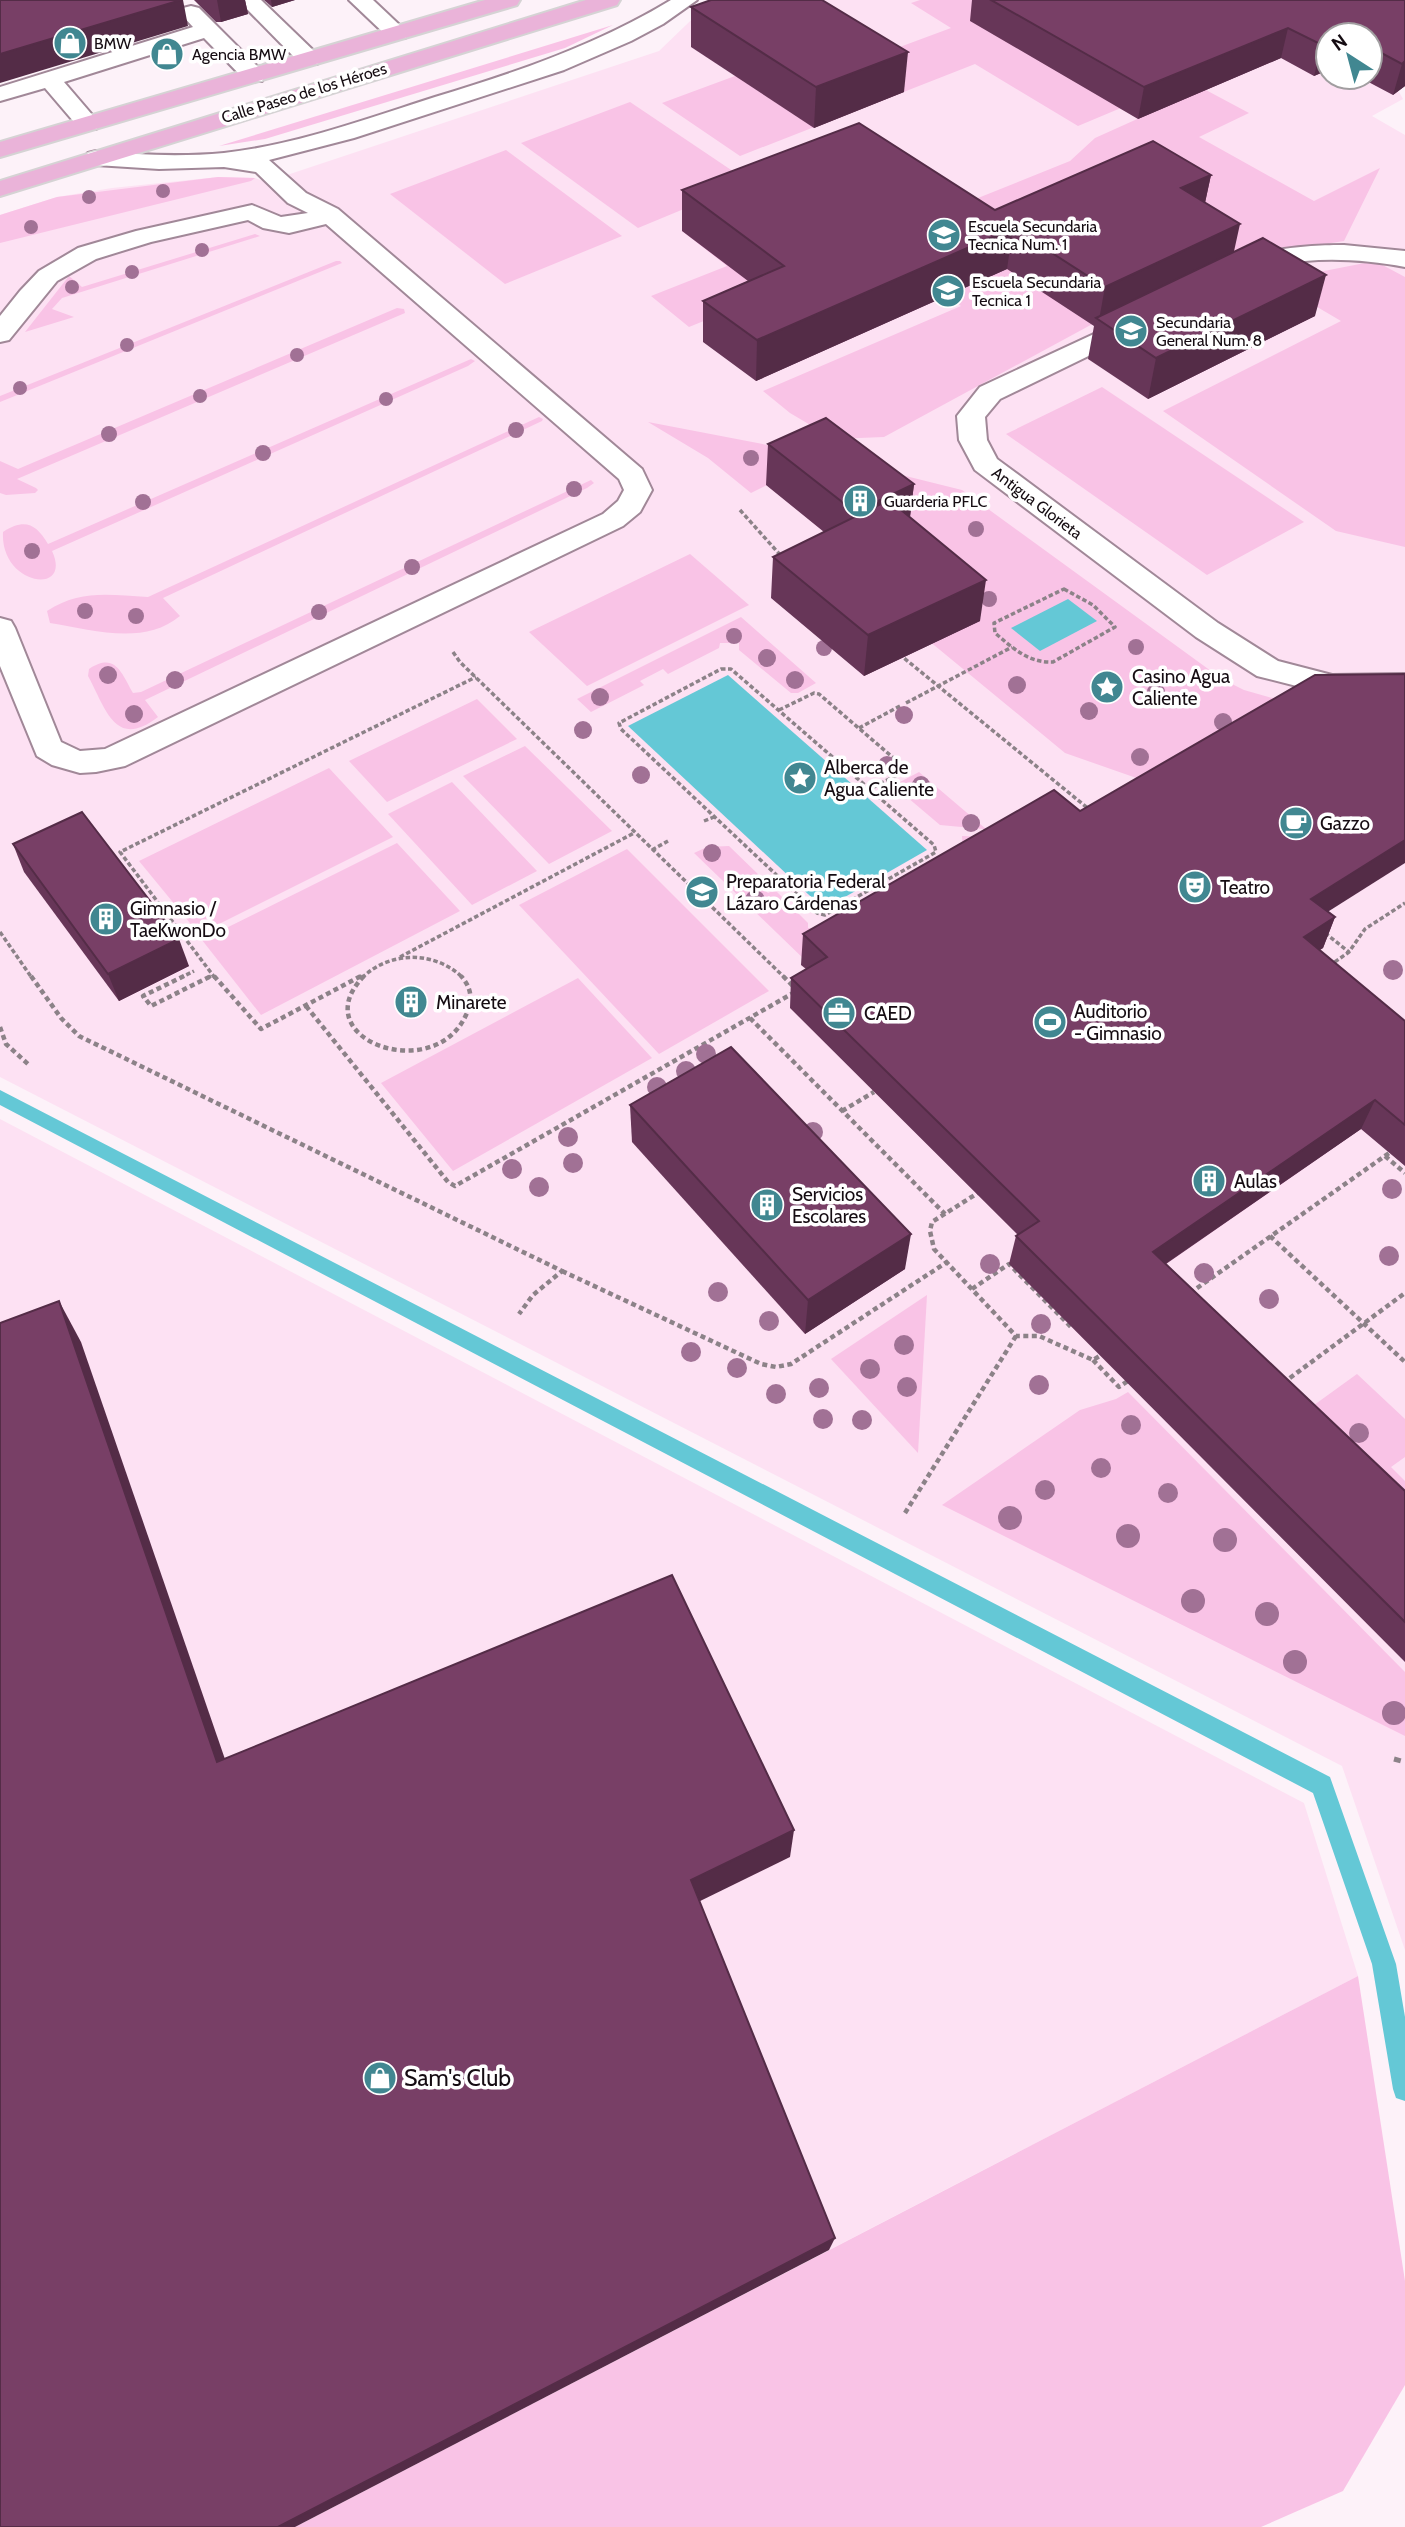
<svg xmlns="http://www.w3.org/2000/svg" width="1405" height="2527" viewBox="0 0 1405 2527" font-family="Cabin,sans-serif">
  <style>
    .built { fill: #fde1f3; fill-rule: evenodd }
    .green { fill: #f9c3e6 }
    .water { fill: #64c8d6 }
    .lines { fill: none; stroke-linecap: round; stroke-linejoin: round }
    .stream { fill: #64c8d6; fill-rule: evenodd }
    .minor-casing { stroke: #a18898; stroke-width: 4 }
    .major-casing { stroke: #d5d3d4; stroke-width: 4 }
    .path-far2 { stroke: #8c8288; stroke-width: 3.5; stroke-dasharray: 4.5 2.5; stroke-linecap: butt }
    .path-far1 { stroke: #8c8288; stroke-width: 4.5; stroke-dasharray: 5 3.5; stroke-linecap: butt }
    .path { stroke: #8c8288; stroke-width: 5; stroke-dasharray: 7 4.5; stroke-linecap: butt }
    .minor { fill: #fff; fill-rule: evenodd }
    .major { fill: #eab3d9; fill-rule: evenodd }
    .tree { fill: #a17195 }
    .wall { fill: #673658 }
    .shaded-wall { fill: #542c47 }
    .building { fill: #783f66; stroke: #542c47; stroke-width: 2 }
    .labels { text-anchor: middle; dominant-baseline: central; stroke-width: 7; stroke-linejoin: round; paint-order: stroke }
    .far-poi-label { font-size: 16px; fill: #150c12; stroke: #fff; text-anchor: start }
    .far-street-label { font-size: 16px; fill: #150c12; stroke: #fff }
    .poi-label { font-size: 19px; fill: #150c12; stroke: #fff; text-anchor: start }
    .near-poi-label { font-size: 23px; fill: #150c12; stroke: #fff; text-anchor: start }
  </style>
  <rect width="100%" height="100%" fill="#fdf2f9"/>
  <g class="built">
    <path d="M712,0h657l11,58 23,41 -31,17 33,19v1815l-63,-184 -1342,-689v-862l57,-18 55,-9 106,-11 37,1 11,4 393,-131zM1328,35h42v42h-42z"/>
    <path d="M0,1119l1304,684 54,173 -529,274 -829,277z"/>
  </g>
  <g class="green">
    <path d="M920,0h229l72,66 -143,60 -103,-62 -235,92 -78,-53 202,-75 33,20 54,-20 -40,-25z"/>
    <path d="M613,25l-48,23 -300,91 -46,7z"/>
    <path d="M1204,89l45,24 -50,24 115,64 66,-33 -36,73 -139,22 -321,174 -50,2 -44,-26 -27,-22 198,-85 -80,-57 -192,78 -38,-31 76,-30 -45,-35 271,-23 117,-47 25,-23z"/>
    <path d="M630,102l119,80 -111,46 -117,-85z"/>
    <path d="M506,150l116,86 -117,48 -115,-90z"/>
    <path d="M218,177l37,1 -4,3 -251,62v-28l57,-18z"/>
    <path d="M255,234l5,2 -198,62 -10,11 22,8 -49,15 44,-56 13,11z"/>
    <path d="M336,261h4l2,2 -342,139v-6z"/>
    <path d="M1375,261l30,16v270l-69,-16 -173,-120 178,-90 -68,-40z"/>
    <path d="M397,308l7,1 1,4 -388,166 19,9 2,2 -3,3 -29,2 -6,-2v-32l18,8z"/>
    <path d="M471,359l4,2 -7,5 -416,185c21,45 -52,35 -49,-19 22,-14 33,-8 45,12z"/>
    <path d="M1102,387l202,135 -97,53 -201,-141z"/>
    <path d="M539,417l4,2 -1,2 -379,177 17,18c-36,30 -87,14 -130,7l-3,-12c34,-22 62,-16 101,-14z"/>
    <path d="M648,422l177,34 137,34 260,189 22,11 60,17 -139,81 -100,-35 -216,-178 -6,-29 -76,-61 -16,8 -43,-35z"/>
    <path d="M591,480l3,3 -7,5 -442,212 13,17c-43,33 -52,-8 -70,-41l1,-7c26,-17 32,3 44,24l8,-1z"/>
    <path d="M690,554l59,51 -162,81 -58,-54z"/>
    <path d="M741,617l75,66 -18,10h-7l-52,-43v-7h-19l-1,5 -51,26 -5,-5 -23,12 4,4 -53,27 -14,-13z"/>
    <path d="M477,699l40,40 -130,63 -38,-41z"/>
    <path d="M525,746l87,85 -63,33 -86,-88z"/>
    <path d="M329,768l64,69 -194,97 -60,-73z"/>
    <path d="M919,772l87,74 -199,116 -113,-109 13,-6 22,-1 32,31 -5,4 12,12 7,-3 33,33v5l19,1 136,-77 -1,-16 31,1 -10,-8 -43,-4 -39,-33 -1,-10z"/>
    <path d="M452,782l85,89 -65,34 -84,-91z"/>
    <path d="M397,843l63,68 -199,104 -59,-75z"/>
    <path d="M627,849l142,142 -110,63 -140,-149z"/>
    <path d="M578,978l74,80 -199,113 -72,-88z"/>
    <path d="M927,1295l-9,158 -87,-94z"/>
    <path d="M1357,1374l48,45v38l-14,10 14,14v9l-13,10 -89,-87z"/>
    <path d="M1128,1392l277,280v64l-463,-231 138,-95 36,-11z"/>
    <path d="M1358,1976l47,305v104l-62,106 -82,36h-966z"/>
  </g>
  <g class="water">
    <path d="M1068,599l29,22 -57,30 -29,-23z"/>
    <path d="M728,675l199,175 -103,59 -196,-183z"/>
  </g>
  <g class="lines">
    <path class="stream" d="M0,1090l1330,687 66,187 9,53v84l-9,-3 -3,-9 -21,-125 -59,-171 -1313,-688z"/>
    <defs>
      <g id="minor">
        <path d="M238,0h23l56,54 3,5 -3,5h-16z"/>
        <path d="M349,0h24l35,33 -3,5h-16z"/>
        <path d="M671,0h26l-34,24 -32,17 -67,29 -210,68 -85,22 37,33 32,16 304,260 10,21 -12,22 -17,14 -498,240 -29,6 -16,1 -28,-8 -15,-9 -37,-90v-48l11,3 4,7 46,114 19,9 25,-2 498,-235 15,-13 6,-11 -5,-11 -293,-255 -37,9 -26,-5 -15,-8 -97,22 -55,17 -39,22 -48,59 -9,2v-26l20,-25 19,-20 39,-23 58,-17 116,-26 29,12 27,-4 -20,-10 -32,-31 -32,-5 -65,2 -63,-4 -8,-2 -4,-5 4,-5 8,-2c42,4 85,6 128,2 72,-8 142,-34 211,-56 82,-25 162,-52 236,-97z"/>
        <path d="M191,6l8,2 63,63 3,5 -3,5h-16l-42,-43 -140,44 36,42 -4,5h-16l-35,-41 -45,13v-14l193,-60 -13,-14 3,-5z"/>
        <path d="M1344,245l61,6v16c-33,-6 -66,-9 -100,-6 -21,2 -50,19 -69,14l-4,-5c16,-23 86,-25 112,-25z"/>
        <path d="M1137,314l9,2 4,6 -4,6 -146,71 -15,18 2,23 10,19 221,164 60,38 54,14 73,-1v20l-73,1 -75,-19 -61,-39 -221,-167 -16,-30 -2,-24 23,-29z"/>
      </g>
      <g id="major">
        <path d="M485,0h35l-3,5 -517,152v-15z"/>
        <path d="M586,0h34l-3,5 -617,191v-15z"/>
      </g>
    </defs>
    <use href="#minor" class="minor-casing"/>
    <use href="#major" class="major-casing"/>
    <g class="path-far2">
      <path d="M740,510l42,47"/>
      <path d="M1064,589l29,16 22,22 -62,35c-25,1 -40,-14 -58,-29l-1,-10z"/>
      <path d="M453,652l7,10 325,316"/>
      <path d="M899,654l191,156"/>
      <path d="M721,669h10l203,176 2,7 -111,63 -8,-2 -196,-184 -2,-6z"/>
      <path d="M906,703l106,-56"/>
      <path d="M779,710l35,-17 5,1 85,73 -3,6 -31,16"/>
      <path d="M859,728l41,-22"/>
      <path d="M704,821l10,-4"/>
      <path d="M652,850l16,-9"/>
      <path d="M0,932l32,46"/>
      <path d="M1325,933l24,19"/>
      <path d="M400,957l234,-124"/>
      <path d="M1329,966l20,-14 16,-23 40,-26"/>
      <path d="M180,978l14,-7"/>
      <path d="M207,978l6,-3"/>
      <path d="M215,978l-95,-126 356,-175"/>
      <path d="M358,978l5,-3"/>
      <path d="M362,978c28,-28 74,-27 101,0"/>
    </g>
    <g class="path-far1">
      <path d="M31,976l30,42 18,18 483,235 -29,24 -14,19"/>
      <path d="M184,976l-41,20 8,10 60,-30"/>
      <path d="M214,976l47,53 100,-53"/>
      <path d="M364,976c-62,63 70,110 102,39 7,-14 6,-27 -5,-39"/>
      <path d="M783,976l11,11"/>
      <path d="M306,1006l142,176 7,4 340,-194"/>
      <path d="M750,1018l195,196"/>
      <path d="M0,1027l6,17 22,20"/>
      <path d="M842,1111l32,-19"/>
      <path d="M1385,1156l20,17"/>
      <path d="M981,1191l-49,31 -2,9 4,18 82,87h23l54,24 10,-6"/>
      <path d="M1270,1236l135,126"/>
      <path d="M562,1271l199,93 15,3 15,-3 156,-102"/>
      <path d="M972,1289l37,-25 63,64"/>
      <path d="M1190,1293l202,-142"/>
      <path d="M1093,1360l26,27 12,-8"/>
      <path d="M1283,1383l122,-90"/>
      <path d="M905,1513l111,-177"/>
    </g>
    <path class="path" d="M1394,1759l11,3"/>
    <use href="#minor" class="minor"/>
    <use href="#major" class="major"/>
  </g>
  <g class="tree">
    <circle cx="163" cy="191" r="7"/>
    <circle cx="89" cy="197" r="7"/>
    <circle cx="31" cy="227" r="7"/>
    <circle cx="202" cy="250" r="7"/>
    <circle cx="132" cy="272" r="7"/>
    <circle cx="72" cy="287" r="7"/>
    <circle cx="127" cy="345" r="7"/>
    <circle cx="297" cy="355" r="7"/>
    <circle cx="20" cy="388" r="7"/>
    <circle cx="200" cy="396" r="7"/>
    <circle cx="386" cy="399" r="7"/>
    <circle cx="516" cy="430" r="8"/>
    <circle cx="109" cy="434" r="8"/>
    <circle cx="263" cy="453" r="8"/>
    <circle cx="751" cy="458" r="8"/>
    <circle cx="574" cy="489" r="8"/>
    <circle cx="143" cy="502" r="8"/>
    <circle cx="976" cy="529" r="8"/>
    <circle cx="32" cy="551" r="8"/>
    <circle cx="412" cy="567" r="8"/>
    <circle cx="989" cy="599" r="8"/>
    <circle cx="85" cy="611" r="8"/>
    <circle cx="319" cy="612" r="8"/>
    <circle cx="136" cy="616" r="8"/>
    <circle cx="734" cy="636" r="8"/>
    <circle cx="1136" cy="647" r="8"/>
    <circle cx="824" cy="648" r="8"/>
    <circle cx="767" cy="658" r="9"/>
    <circle cx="108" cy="675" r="9"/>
    <circle cx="175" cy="680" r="9"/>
    <circle cx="795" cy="680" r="9"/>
    <circle cx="1017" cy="685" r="9"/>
    <circle cx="1156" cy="692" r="9"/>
    <circle cx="600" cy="697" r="9"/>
    <circle cx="1089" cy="711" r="9"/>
    <circle cx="134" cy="714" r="9"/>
    <circle cx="904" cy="715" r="9"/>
    <circle cx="1223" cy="722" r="9"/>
    <circle cx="583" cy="730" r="9"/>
    <circle cx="1140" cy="757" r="9"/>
    <circle cx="887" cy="765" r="9"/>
    <circle cx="641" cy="775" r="9"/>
    <circle cx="921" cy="785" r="9"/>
    <circle cx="971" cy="823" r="9"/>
    <circle cx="712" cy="853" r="9"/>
    <circle cx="755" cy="900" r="10"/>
    <circle cx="1393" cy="970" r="10"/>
    <circle cx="706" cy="1054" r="10"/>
    <circle cx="686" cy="1071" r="10"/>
    <circle cx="657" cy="1087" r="10"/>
    <circle cx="813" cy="1132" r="10"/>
    <circle cx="568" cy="1137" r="10"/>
    <circle cx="573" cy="1163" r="10"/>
    <circle cx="512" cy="1169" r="10"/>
    <circle cx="539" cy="1187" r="10"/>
    <circle cx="1392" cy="1189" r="10"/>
    <circle cx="1389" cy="1256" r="10"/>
    <circle cx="990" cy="1264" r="10"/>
    <circle cx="1204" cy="1273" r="10"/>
    <circle cx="718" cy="1292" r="10"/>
    <circle cx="1269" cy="1299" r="10"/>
    <circle cx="769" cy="1321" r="10"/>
    <circle cx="1041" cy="1324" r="10"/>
    <circle cx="904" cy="1345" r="10"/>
    <circle cx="691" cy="1352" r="10"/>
    <circle cx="737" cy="1368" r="10"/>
    <circle cx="870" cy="1369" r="10"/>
    <circle cx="1039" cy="1385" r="10"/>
    <circle cx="907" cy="1387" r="10"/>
    <circle cx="819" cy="1388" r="10"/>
    <circle cx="776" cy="1394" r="10"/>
    <circle cx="823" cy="1419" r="10"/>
    <circle cx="862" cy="1420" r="10"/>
    <circle cx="1131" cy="1425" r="10"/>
    <circle cx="1359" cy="1433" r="10"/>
    <circle cx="1101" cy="1468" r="10"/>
    <circle cx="1045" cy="1490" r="10"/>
    <circle cx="1168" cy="1493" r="10"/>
    <circle cx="1010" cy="1518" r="12"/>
    <circle cx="1128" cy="1536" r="12"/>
    <circle cx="1225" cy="1540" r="12"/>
    <circle cx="1193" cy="1601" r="12"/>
    <circle cx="1267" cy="1614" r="12"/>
    <circle cx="1295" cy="1662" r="12"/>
    <circle cx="1394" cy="1713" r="12"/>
  </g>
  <g class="wall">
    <path d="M194,0h51l3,14 -27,8h-5z"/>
    <path d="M264,0h31l-23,7z"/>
    <path d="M972,0h433v86l-12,9 -34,-18h11v-42h-42v35l-14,6 -33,-18 -143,61 -168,-98z"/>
    <path d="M691,7l213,85 -90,36 -123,-81z"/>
    <path d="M1211,175l-6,28 29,49 81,64 -167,83 -60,-40 6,-33 -87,-57 -251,112 -53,-39v-41l45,-20 -66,-50v-41l313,20z"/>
    <path d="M768,444l146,40 -4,33 70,104 -116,55 -93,-78 2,-41 51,-25 -58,-47z"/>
    <path d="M1080,811l248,101 7,5 -12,31 -4,2 86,71v145l-44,-37 -195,135 239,227v171l-396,-398 7,-28 2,-1 -228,-227 1,-30 15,-9 -5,-4 2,-31z"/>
    <path d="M13,844l176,122 -70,35 -95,-129z"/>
    <path d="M630,1105l275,164 -100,65 -173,-192z"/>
  </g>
  <g class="shaded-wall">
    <path d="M181,0h2l5,26 -188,57v-29z"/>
    <path d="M217,0h28l3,14 -27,8z"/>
    <path d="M271,0h24l-23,7z"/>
    <path d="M1288,28l-7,30 -143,61 6,-32z"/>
    <path d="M1328,43v27l-14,6 8,-31z"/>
    <path d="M908,52l-4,40 -90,36 2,-41z"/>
    <path d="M1405,61v25l-12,9 9,-31z"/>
    <path d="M1211,175l-9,41 -21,-28z"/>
    <path d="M1240,224l-9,41 -132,55 6,-33z"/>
    <path d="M1013,228l-6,41 -251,112 1,-41z"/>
    <path d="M1326,275l-11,41 -167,83 8,-41z"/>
    <path d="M914,484l-5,41 -57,28 3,-41z"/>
    <path d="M986,580l-6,41 -116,55 4,-41z"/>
    <path d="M1405,840v23l-106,67 12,-31z"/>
    <path d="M1335,917l-12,31 -31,20 12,-31z"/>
    <path d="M179,939l10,27 -70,35 -11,-27z"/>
    <path d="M1375,1100l-14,29 -218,150 10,-27z"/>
    <path d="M911,1234l-6,35 -100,65 3,-34z"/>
    <path d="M59,1301l22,41 155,449 -19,-29z"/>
    <path d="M794,1830l-4,27 -98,48 -1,-25z"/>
    <path d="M835,2238l-6,12 -534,277h-17z"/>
  </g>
  <g class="building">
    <path d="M0,0h181l-181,54z"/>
    <path d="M711,0h111l86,52 -92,35 -125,-80z"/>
    <path d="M991,0h414v61l-3,3 -32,-17v-12h-42v8l-6,2 -34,-17 -144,59z"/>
    <path d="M859,123l136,87 158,-69 58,34 -30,13 59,36 -135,63 -92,-59 -256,112 -54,-39 81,-35 -102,-76z"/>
    <path d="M1263,238l63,37 -170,83 -60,-40z"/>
    <path d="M826,418l88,66 -59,28 -87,-68z"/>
    <path d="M889,500l97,80 -118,55 -95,-78z"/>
    <path d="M1405,674v166l-94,59 24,18 -31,20 101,84v104l-30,-25 -222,152 252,239v131l-389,-386 23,-15 -248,-243 36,-21 -24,-23 251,-144 26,21 235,-136z"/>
    <path d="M82,812l97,127 -71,35 -95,-130z"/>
    <path d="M731,1047l180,187 -103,66 -178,-195z"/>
    <path d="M59,1301l158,461 455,-187 122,255 -103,50 144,358 -557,289h-278v-1204z"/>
  </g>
  <defs>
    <symbol id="shop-disc" viewBox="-11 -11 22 22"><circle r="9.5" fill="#418791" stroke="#fff"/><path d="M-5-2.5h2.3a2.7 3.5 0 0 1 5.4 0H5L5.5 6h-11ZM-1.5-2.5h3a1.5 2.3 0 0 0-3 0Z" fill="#fff"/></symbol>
    <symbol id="school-disc" viewBox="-11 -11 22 22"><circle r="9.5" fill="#418791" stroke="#fff"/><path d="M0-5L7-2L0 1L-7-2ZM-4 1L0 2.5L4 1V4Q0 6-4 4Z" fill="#fff"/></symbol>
    <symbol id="building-disc" viewBox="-11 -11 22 22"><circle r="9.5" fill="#418791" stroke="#fff"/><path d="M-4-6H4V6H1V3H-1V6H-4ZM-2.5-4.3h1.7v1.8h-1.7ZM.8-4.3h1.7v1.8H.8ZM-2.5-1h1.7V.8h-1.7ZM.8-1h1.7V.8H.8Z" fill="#fff"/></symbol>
    <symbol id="sight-disc" viewBox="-11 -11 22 22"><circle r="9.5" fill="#418791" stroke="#fff"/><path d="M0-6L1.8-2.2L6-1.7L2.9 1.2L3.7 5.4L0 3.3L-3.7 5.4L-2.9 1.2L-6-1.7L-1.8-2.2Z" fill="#fff"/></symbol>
    <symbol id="cafe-disc" viewBox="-11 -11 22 22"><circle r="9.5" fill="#418791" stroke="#fff"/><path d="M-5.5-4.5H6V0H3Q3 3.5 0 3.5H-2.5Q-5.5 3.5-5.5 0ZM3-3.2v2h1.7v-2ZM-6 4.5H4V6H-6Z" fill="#fff"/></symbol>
    <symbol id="theatre-disc" viewBox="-11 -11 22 22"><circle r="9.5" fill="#418791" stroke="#fff"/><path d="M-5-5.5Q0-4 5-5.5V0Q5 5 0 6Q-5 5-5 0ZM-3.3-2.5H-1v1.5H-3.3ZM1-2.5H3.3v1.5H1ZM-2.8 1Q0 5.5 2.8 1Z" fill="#fff"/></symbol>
    <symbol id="office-disc" viewBox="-11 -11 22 22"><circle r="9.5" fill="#418791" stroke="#fff"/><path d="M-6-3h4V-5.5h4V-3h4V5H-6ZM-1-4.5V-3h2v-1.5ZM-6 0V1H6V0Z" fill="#fff"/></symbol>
    <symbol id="stadium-disc" viewBox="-11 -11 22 22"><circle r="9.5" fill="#418791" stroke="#fff"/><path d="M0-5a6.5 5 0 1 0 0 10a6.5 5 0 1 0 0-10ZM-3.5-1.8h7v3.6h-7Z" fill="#fff"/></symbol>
  </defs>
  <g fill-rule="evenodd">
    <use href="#shop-disc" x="51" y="24" width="38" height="38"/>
    <use href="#shop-disc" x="148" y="35" width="38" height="38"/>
    <use href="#school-disc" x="925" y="216" width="38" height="38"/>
    <use href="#school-disc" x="929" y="272" width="38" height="38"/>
    <use href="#school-disc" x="1112" y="312" width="38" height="38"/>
    <use href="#building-disc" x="841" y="482" width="38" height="38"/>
    <use href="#sight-disc" x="1088" y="668" width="38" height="38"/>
    <use href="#sight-disc" x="781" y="759" width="38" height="38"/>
    <use href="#cafe-disc" x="1277" y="804" width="38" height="38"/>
    <use href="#theatre-disc" x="1176" y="868" width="38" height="38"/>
    <use href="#school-disc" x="683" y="873" width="38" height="38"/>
    <use href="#building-disc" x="87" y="900" width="38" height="38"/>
    <use href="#building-disc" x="392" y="983" width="38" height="38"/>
    <use href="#office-disc" x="820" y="994" width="38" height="38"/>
    <use href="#stadium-disc" x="1031" y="1003" width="38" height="38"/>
    <use href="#building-disc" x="1190" y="1162" width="38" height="38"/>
    <use href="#building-disc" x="748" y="1186" width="38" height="38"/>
    <use href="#shop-disc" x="361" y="2059" width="38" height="38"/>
  </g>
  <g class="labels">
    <g class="far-poi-label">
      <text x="94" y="43">BMW</text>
      <text x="192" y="54">Agencia BMW</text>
      <text x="968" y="226">Escuela Secundaria<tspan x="968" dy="18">Tecnica Num. 1</tspan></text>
      <text x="972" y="282">Escuela Secundaria<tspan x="972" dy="18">Tecnica 1</tspan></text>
      <text x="1156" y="322">Secundaria<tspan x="1156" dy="18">General Num. 8</tspan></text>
      <text x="884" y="501">Guarderia PFLC</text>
    </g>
    <g class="far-street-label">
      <text transform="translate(304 93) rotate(-17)">Calle Paseo de los Héroes</text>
      <text transform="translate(1037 503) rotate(37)">Antigua Glorieta</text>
    </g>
    <g class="poi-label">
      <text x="1132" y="676">Casino Agua<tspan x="1132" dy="22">Caliente</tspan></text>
      <text x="824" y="767">Alberca de<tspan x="824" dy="22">Agua Caliente</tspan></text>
      <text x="1320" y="823">Gazzo</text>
      <text x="726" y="881">Preparatoria Federal<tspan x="726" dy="22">Lázaro Cárdenas</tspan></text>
      <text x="1220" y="887">Teatro</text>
      <text x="130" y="908">Gimnasio /<tspan x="130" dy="22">TaeKwonDo</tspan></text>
      <text x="436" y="1002">Minarete</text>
      <text x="1074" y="1011">Auditorio<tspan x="1074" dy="22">- Gimnasio</tspan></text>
      <text x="864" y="1013">CAED</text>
      <text x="1234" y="1181">Aulas</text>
      <text x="792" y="1194">Servicios<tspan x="792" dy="22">Escolares</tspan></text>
    </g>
    <g class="near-poi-label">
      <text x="404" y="2078">Sam's Club</text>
    </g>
  </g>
  <g transform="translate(1349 56) rotate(324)"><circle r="33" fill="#ffffff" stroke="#a19ea0" stroke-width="2"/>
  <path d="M0-5L12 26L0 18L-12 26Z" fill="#418791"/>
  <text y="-10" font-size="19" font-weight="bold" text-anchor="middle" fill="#150c12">N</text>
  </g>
</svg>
